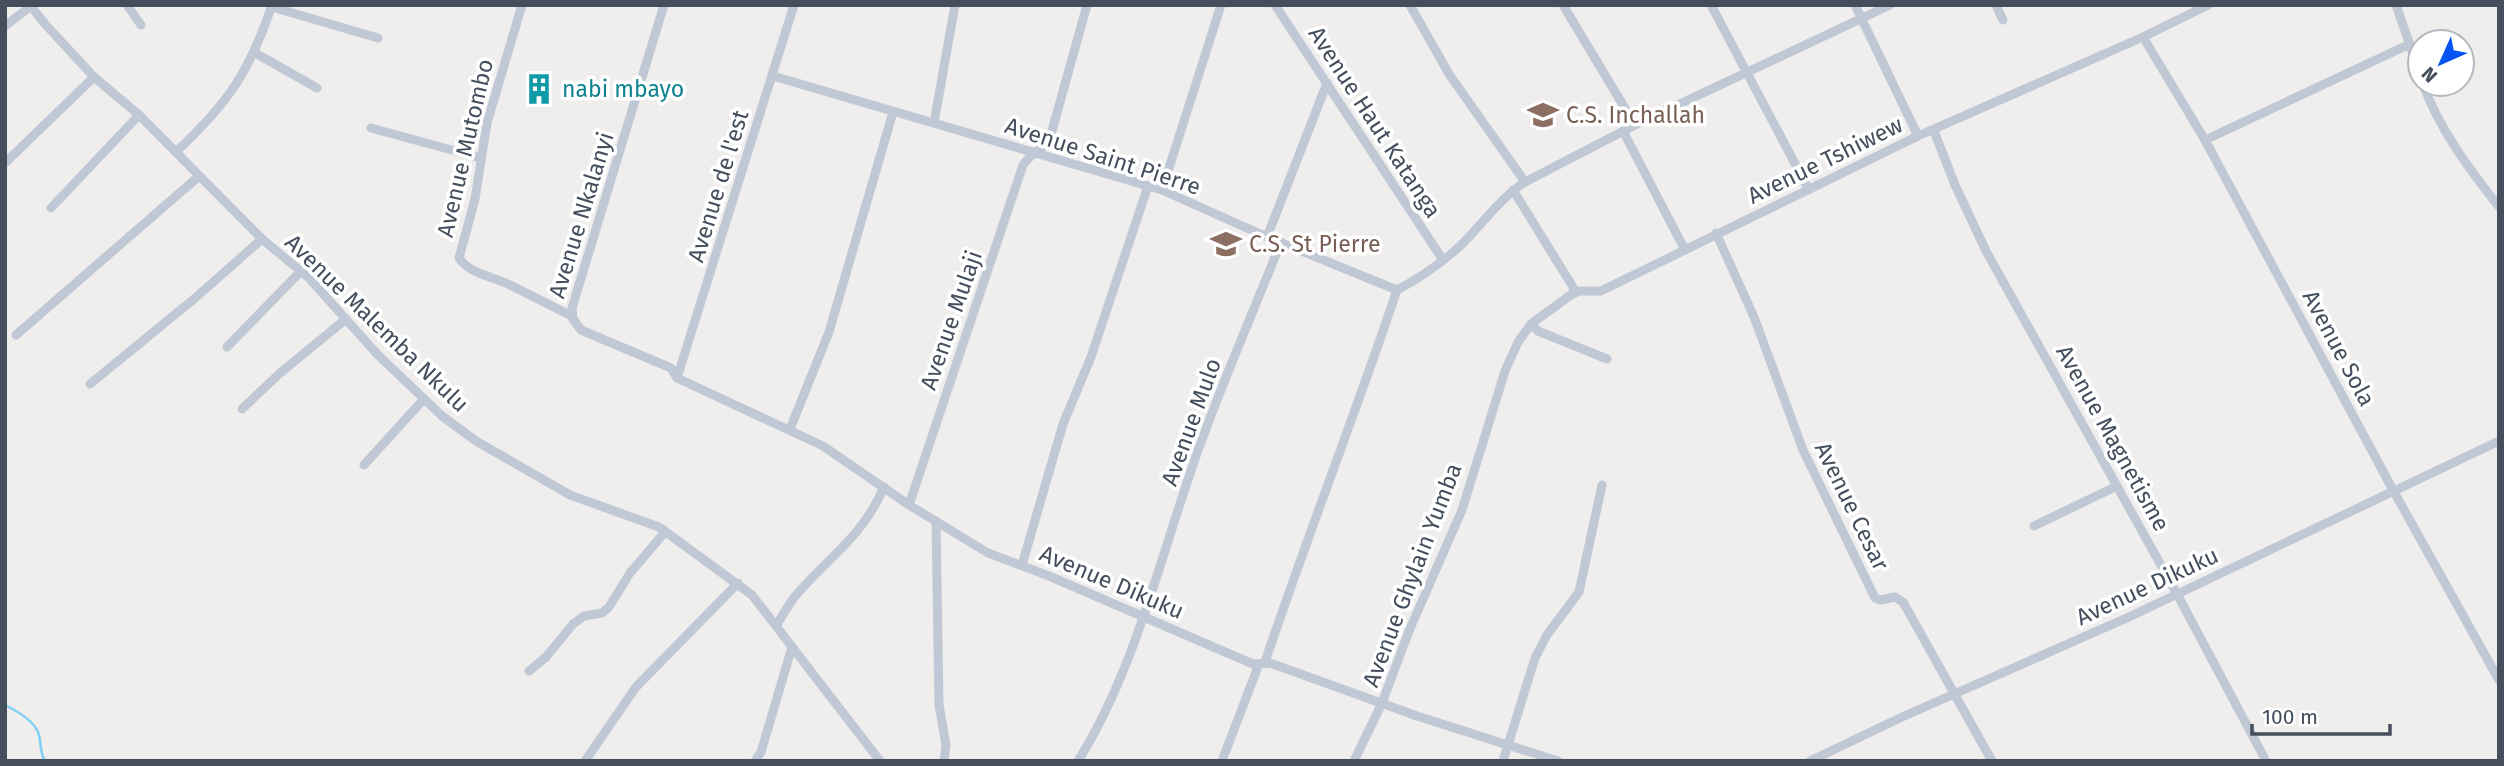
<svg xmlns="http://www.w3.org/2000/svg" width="2504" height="766" viewBox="0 0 2504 766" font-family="'Fira Sans',sans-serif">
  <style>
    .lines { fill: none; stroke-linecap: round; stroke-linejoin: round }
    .stream { stroke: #7ed0f5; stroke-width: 2.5 }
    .street { stroke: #bfc8d4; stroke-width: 9 }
    .labels { text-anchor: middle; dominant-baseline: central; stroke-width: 7; stroke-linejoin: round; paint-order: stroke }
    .culture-label { font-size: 23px; fill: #0d838f; stroke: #fff; text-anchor: start }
    .education-label { font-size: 23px; fill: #785e54; stroke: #fff; text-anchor: start }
    .street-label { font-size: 23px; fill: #444e5d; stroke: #fff }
  </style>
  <rect width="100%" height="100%" fill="#f0eded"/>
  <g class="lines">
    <path class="stream" d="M5,705c12,6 28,15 33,27 4,10 1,20 7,29"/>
    <g class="street">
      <path d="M30,5l15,19 49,53 45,38 123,124 47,39 68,76 65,62 34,25 94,54 89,32 93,68 128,166"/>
      <path d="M127,5l14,20"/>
      <path d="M522,5l-35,118 -12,76 -16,59c11,16 32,18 49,26 21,10 43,22 64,32"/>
      <path d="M664,5l-92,303 1,11 8,11 90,38 6,10"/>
      <path d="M1275,5l168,255"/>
      <path d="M1410,5l39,69 76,108"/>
      <path d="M1563,5l72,120"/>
      <path d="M1711,5l98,185"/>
      <path d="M1855,5l63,131"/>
      <path d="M1996,5l7,15"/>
      <path d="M2396,5l24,69"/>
      <path d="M272,7l106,31"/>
      <path d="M5,26l26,-20"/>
      <path d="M2143,37l62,103 188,350 106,190"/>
      <path d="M255,53l62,35"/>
      <path d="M773,76l389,114 105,47 130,53"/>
      <path d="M2423,84c16,45 47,86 76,123"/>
      <path d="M934,123l21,-118"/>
      <path d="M371,128l110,30"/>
      <path d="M1623,131l62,119"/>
      <path d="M1934,131l21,54 31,66 191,343 89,167"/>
      <path d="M2205,140l205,-96"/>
      <path d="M176,152c52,-49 73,-79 96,-147"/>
      <path d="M5,163l89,-86"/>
      <path d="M1162,190l59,-185"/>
      <path d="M1513,190l63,102"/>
      <path d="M51,208l88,-93"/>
      <path d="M1716,233l38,84 49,133 72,148 5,2 15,-3 8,5 89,159"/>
      <path d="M1267,237l60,-154"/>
      <path d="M1397,290c23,-12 43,-26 62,-43 22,-21 40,-48 66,-65l110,-57 255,-120"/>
      <path d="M1531,324l7,7 69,28"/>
      <path d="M16,335l182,-158"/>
      <path d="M227,347l74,-76"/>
      <path d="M677,378l146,68 86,59 79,48 61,23 204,88 17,-1 147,53 141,45"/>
      <path d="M677,378l117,-373"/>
      <path d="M90,384l104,-85 68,-60"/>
      <path d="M242,409l38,-36 66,-54"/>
      <path d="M790,429l39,-97 64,-220"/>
      <path d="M364,465l59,-65"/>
      <path d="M909,505l114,-340c7,-12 21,-15 27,-27l37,-133"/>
      <path d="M936,521l3,184 7,40 -2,16"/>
      <path d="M2034,526l83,-40"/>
      <path d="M1022,565l41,-141 28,-67 57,-171"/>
      <path d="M776,626c7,-11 13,-23 21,-32 34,-39 66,-58 87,-107"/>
      <path d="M1265,662c42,-125 90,-247 132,-372"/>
      <path d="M529,671l17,-14 27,-33 11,-8 18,-3 7,-6 21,-34 35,-41"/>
      <path d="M585,761l51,-74 102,-104"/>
      <path d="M755,761l6,-9 31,-105"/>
      <path d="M1078,761c59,-94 84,-212 122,-316 25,-69 54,-135 81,-203"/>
      <path d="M1222,761l37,-97"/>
      <path d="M1354,761l28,-58 27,-72 53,-121 43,-139 13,-29 13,-18 41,-30 8,-3h21l317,-155 225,-99 65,-32"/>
      <path d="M1503,761l32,-103 12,-23 32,-43 23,-107"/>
      <path d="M1810,761l92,-44 227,-100 370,-176"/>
    </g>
  </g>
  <defs>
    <symbol id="building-bare" viewBox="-9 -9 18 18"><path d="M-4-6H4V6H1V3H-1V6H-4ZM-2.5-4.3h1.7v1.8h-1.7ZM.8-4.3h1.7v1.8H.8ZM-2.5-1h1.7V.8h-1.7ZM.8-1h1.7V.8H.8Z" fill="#0f9aa8" stroke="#fff" stroke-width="2.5" paint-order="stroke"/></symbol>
    <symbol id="school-bare" viewBox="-9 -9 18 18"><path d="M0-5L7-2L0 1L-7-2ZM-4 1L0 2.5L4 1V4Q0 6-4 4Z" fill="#8d6e63" stroke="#fff" stroke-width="2.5" paint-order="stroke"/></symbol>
  </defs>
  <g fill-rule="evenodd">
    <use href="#building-bare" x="517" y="67" width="44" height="44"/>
    <use href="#school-bare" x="1521" y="93" width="44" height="44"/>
    <use href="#school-bare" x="1204" y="222" width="44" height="44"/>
  </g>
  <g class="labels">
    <g class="culture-label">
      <text x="562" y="89">nabi mbayo</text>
    </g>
    <g class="education-label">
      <text x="1566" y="115">C.S. Inchallah</text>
      <text x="1249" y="244">C.S. St Pierre</text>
    </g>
    <g class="street-label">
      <text transform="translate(1375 122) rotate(57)">Avenue Haut Katanga</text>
      <text transform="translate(465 148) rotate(-77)">Avenue Mutombo</text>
      <text transform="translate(1103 156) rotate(18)">Avenue Saint Pierre</text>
      <text transform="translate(1825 160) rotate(-26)">Avenue Tshiwew</text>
      <text transform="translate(718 186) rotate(-73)">Avenue de l'est</text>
      <text transform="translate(581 215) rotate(-73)">Avenue Nkalanyi</text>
      <text transform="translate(951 320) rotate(-71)">Avenue Mulaji</text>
      <text transform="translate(377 323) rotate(44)">Avenue Malemba Nkulu</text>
      <text transform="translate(2339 348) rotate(62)">Avenue Sola</text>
      <text transform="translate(1191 422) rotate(-70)">Avenue Mulo</text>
      <text transform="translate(2113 438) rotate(61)">Avenue Magnetisme</text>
      <text transform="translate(1852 506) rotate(64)">Avenue Cesar</text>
      <text transform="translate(1412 575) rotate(-69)">Avenue Ghylain Yumba</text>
      <text transform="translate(1112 582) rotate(23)">Avenue Dikuku</text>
      <text transform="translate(2147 586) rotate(-25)">Avenue Dikuku</text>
    </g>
  </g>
  <rect width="2504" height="766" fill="none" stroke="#444e5d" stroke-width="14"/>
  <g transform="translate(2441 63) rotate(225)"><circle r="33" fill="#ffffff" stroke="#b4b8be" stroke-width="2"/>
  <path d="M0-5L12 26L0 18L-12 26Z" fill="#0554f2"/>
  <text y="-10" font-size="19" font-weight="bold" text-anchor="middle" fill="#444e5d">N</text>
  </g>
  <path d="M2252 724v10h138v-10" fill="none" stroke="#444e5d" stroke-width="3.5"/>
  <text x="2262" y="724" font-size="21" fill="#444e5d" stroke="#ffffff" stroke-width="5" paint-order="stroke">100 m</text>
</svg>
